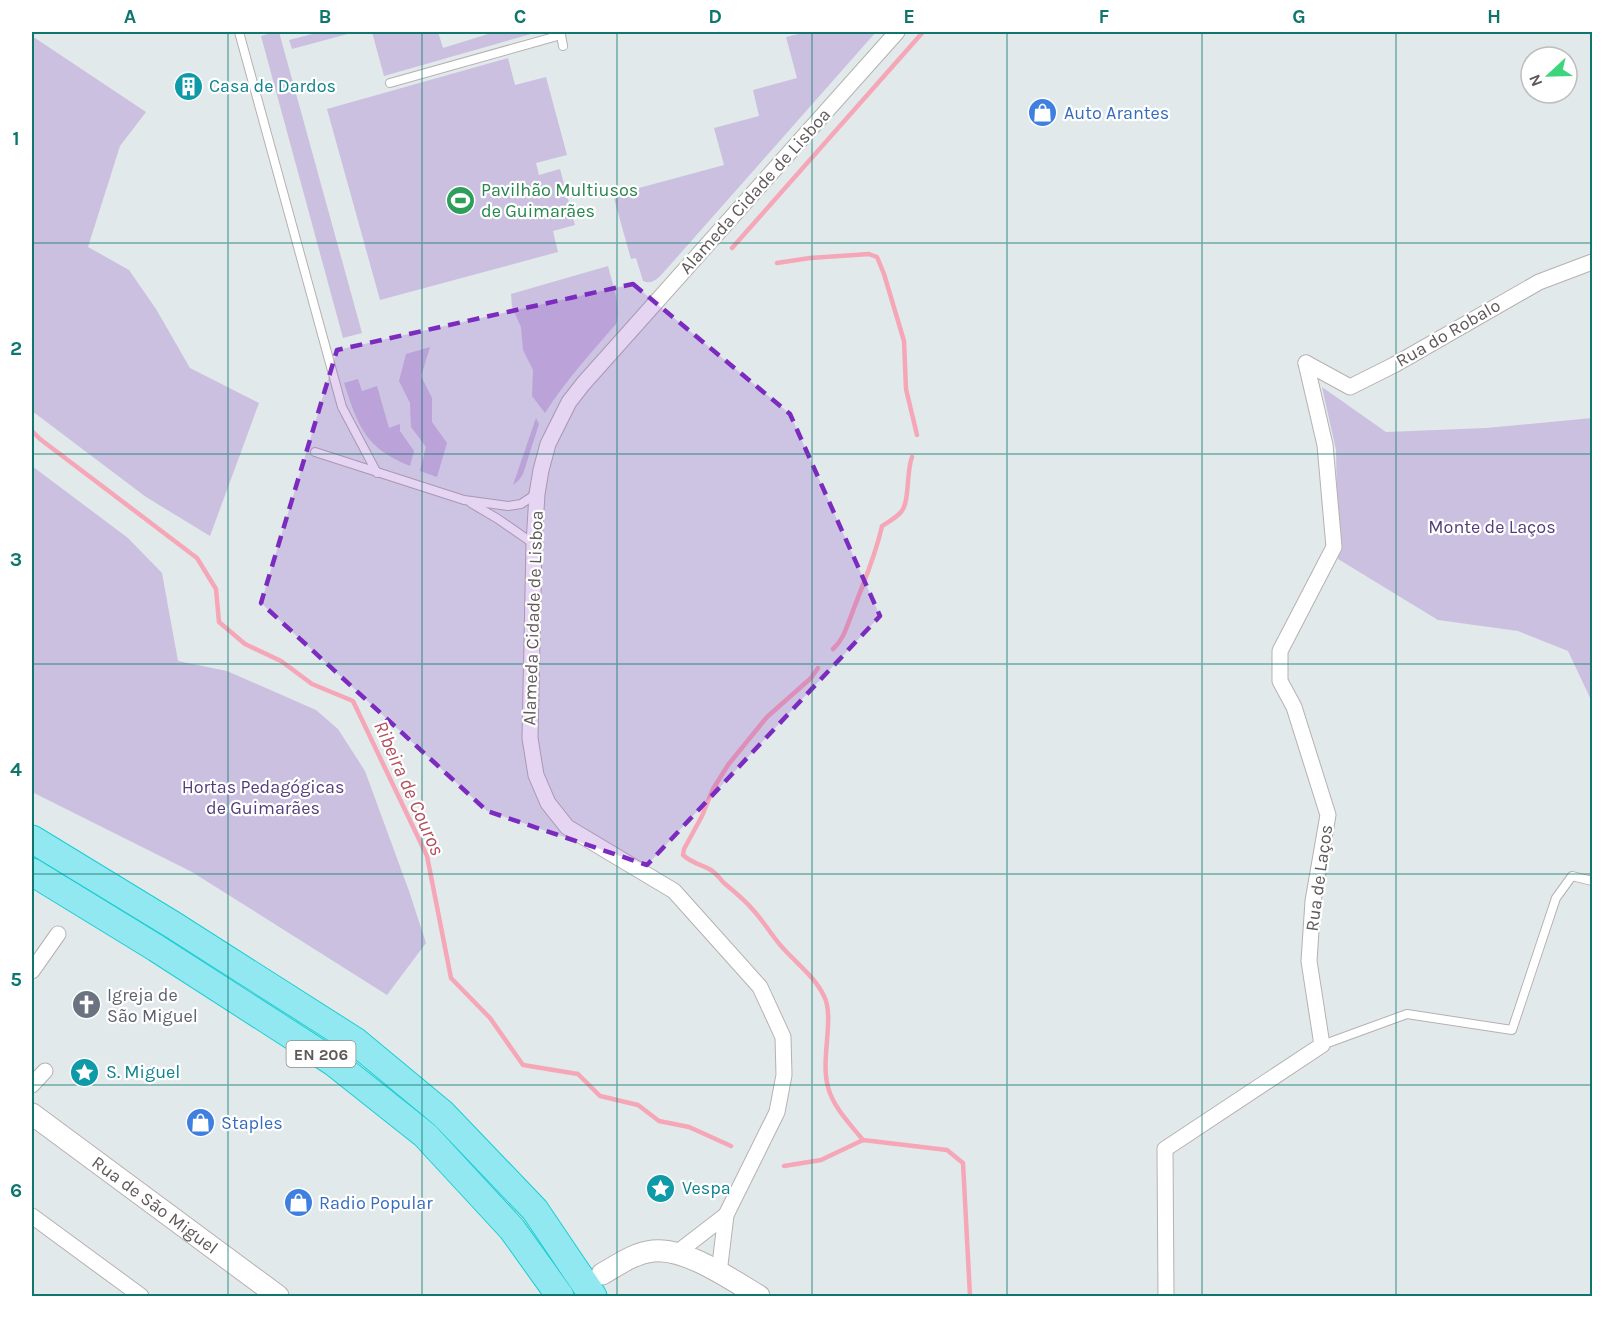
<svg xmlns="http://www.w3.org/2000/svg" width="1624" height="1328" viewBox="0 0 1624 1328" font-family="Karla,sans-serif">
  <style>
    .green { fill: #cbc0e0 }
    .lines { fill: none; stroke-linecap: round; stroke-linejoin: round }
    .stream { stroke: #f5a7b8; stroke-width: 4.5 }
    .lane-casing { stroke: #b7b1b1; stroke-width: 10 }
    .street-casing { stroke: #b7b1b1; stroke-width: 17 }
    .secondary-casing { stroke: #b7b0b1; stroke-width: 23 }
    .highway-casing { stroke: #18ced3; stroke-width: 29 }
    .lane { stroke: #fff; stroke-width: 8 }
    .street { stroke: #fff; stroke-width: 15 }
    .secondary { stroke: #fff; stroke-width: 21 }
    .highway { stroke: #92e8f0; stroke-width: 27 }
    .marked { fill: #7b2cbf; fill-opacity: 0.2; stroke: #7b2cbf; stroke-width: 4.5; stroke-dasharray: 12 8; stroke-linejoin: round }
    .grid { fill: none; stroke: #0f766e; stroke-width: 1.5; stroke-opacity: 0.55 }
    .labels { text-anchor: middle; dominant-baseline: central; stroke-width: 4.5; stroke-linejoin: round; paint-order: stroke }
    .shield { fill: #fff; stroke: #908b8c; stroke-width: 1.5 }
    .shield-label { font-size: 16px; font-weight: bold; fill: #60595a }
    .culture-label { font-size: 18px; fill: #0d838f; stroke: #fff; text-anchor: start }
    .shop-label { font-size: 18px; fill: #366cbe; stroke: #fff; text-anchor: start }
    .leisure-label { font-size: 18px; fill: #27864d; stroke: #fff; text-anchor: start }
    .street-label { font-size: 18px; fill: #60595a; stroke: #fff }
    .park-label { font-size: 18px; fill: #553c7c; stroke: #fff }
    .worship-label { font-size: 18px; fill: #5b616d; stroke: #fff; text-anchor: start }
    .water-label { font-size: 20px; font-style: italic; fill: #b44d5c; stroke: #fff }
    .neatline { fill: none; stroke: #0f766e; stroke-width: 2 }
    .grid-label { font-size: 20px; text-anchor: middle; font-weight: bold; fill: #0f766e }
  </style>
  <rect width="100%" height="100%" fill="#e1e9eb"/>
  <g class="green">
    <path d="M275,32h4l83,301 -19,5 -82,-302z"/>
    <path d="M320,32h35l-63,17 -3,-9z"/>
    <path d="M372,32h66l5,16 45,-14 3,-2h47l-154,44z"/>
    <path d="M807,32h69l-213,241c-6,6 -11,12 -20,8l-7,-23 -5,1 -18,-64 111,-30 -10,-37 45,-12 -6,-26 44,-12 -11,-41z"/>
    <path d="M32,36l114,76 -26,34 -32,101 41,23 27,39 34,59 69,35 -49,133 -64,-39 -114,-86z"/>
    <path d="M508,58l7,27 31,-8 21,78 -31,8 3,12 21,-6 15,56 -22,6 5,21 -178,48 -53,-191z"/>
    <path d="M608,266c4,16 14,43 8,58 -25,29 -51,57 -71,89l-13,-17 1,-26 -10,-20 -2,-23 -9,-20 -1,-13z"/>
    <path d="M430,347l-9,29 11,22v24l15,21 -10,34 -17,-6 6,-24 -15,-20 -1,-24 -11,-22 7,-27z"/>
    <path d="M358,379l4,12 15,-5 12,42 11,-4v7l14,20 -4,15c-45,-18 -52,-40 -66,-83z"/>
    <path d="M1322,387l64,45 100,-4 106,-10v284l-24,-51 -50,-20 -80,-11 -100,-61 -2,-109z"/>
    <path d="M536,418l3,6 -16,50 -4,6 -6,5z"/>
    <path d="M32,466l96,72 34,35 16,88 49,10 89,39 22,19 27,42 44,120 17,52 -39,52 -195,-123 -160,-80z"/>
  </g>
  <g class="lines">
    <g class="stream">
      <path d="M732,248l191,-216"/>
      <path d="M777,263l33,-5 59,-4 8,3 7,17 20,67 2,48 11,46"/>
      <path d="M32,431l8,8 157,119 19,31 3,33 26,22 36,17 31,23 41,17 74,155 24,122 39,40 33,47 55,9 22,22 38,9 21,16 30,6 42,19"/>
      <path d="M833,649c10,-9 13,-20 18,-33 11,-30 24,-58 31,-90 6,-4 14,-8 19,-14 9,-10 5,-40 11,-55"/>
      <path d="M818,668l-7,10 -44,39 -39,48 -15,24 -11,27 -18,33 -1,6c10,9 18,9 28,15 5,3 9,9 13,13 11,9 21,17 30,28 10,11 18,25 28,36 14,16 33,30 42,49 11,21 -4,63 4,91 5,20 22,37 35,53"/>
      <path d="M784,1166l37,-6 42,-20 84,10 16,13 7,133"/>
    </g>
    <defs>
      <g id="lane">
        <path d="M239,32l103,375 35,66"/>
        <path d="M390,83l171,-48 2,11"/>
        <path d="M315,452l149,48 44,6 13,-2 15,-10"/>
        <path d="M471,503l27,16 36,25"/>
        <path d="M1322,1045l85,-31 105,16 44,-132 16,-22 20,5"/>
      </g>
      <g id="street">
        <path d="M1306,363l44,24 44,-22 145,-83 53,-20"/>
        <path d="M32,971l26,-37"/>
        <path d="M32,1085l13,-14"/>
        <path d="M32,1216l109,80"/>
        <path d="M678,1252l48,-37"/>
        <path d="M719,1273l7,-58 51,-103 7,-37 -1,-38 -23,-50 -86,-96 -107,-64 -19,-24 -12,-28 -6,-37 4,-194 3,-50 4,-24 7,-26 21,-42 14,-18 314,-352"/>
        <path d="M1166,1296l-1,-147 157,-104 -13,-84 4,-60 15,-86 -34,-108 -14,-26v-30l54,-104 -9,-102 -19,-82"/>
      </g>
      <g id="secondary">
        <path id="s1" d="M32,1114l246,182"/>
        <path d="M602,1274c16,-9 32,-21 51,-23 32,-4 79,29 106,45"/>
      </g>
      <g id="highway">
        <path d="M32,839l141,86 182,116 88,73 92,96 58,86"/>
        <path d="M32,872l124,76 177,114 92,73 87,94 48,67"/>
      </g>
    </defs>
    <use href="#lane" class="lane-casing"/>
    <use href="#street" class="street-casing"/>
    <use href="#secondary" class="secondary-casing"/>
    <use href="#highway" class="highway-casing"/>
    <use href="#lane" class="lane"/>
    <use href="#street" class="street"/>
    <use href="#secondary" class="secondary"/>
    <use href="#highway" class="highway"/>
  </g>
  <path class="marked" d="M633,284l157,130 90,202 -233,249 -160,-54 -226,-208 76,-253z"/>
  <path class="grid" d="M228,32v1264M422,32v1264M617,32v1264M812,32v1264M1007,32v1264M1202,32v1264M1396,32v1264M32,243h1560M32,454h1560M32,664h1560M32,874h1560M32,1085h1560"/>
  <defs>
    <symbol id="building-disc" viewBox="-11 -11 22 22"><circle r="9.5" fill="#0f9aa8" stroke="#fff"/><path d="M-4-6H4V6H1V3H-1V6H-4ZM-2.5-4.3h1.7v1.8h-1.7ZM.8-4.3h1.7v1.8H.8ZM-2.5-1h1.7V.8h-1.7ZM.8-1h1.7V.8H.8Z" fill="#fff"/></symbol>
    <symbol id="shop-disc" viewBox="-11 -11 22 22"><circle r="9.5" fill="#3f7fe0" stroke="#fff"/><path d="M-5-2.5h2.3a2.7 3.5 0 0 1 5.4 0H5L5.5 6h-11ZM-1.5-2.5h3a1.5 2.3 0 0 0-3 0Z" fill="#fff"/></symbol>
    <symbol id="stadium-disc" viewBox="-11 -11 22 22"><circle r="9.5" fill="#2e9e5b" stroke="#fff"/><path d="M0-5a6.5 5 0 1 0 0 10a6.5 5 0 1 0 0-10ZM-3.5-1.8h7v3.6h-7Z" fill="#fff"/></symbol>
    <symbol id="church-disc" viewBox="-11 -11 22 22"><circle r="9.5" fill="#6b7280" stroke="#fff"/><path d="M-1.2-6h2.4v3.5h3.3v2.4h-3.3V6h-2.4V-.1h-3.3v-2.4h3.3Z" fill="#fff"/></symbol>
    <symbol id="sight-disc" viewBox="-11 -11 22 22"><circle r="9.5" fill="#0f9aa8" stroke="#fff"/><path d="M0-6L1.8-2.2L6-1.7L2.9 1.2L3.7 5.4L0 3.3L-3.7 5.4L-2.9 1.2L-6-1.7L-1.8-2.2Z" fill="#fff"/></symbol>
  </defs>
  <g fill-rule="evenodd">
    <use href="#building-disc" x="172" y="70" width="33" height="33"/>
    <use href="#shop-disc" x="1026" y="96" width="33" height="33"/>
    <use href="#stadium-disc" x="444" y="184" width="33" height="33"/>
    <use href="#church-disc" x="70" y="988" width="33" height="33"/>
    <use href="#sight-disc" x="68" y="1056" width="33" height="33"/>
    <use href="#shop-disc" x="184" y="1106" width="33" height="33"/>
    <use href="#sight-disc" x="644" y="1172" width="33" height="33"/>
    <use href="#shop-disc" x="282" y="1186" width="33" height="33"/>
  </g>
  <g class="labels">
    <rect class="shield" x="286.5" y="1041" width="69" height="26" rx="4.5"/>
    <g class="shield-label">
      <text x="321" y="1054">EN 206</text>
    </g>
    <g class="culture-label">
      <text x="209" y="86">Casa de Dardos</text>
      <text x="106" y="1072">S. Miguel</text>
      <text x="682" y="1188">Vespa</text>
    </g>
    <g class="shop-label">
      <text x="1064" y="113">Auto Arantes</text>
      <text x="221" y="1123">Staples</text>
      <text x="319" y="1203">Radio Popular</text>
    </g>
    <g class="leisure-label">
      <text x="481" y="190">Pavilhão Multiusos<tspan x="481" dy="21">de Guimarães</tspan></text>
    </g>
    <g class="street-label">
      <text transform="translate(755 191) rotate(-48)">Alameda Cidade de Lisboa</text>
      <text transform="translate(1448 333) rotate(-30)">Rua do Robalo</text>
      <text transform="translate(533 618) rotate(-88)">Alameda Cidade de Lisboa</text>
      <text transform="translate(1319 878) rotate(-82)">Rua de Laços</text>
      <text stroke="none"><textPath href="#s1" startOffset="153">Rua de São Miguel</textPath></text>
    </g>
    <g class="park-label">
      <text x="1492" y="527">Monte de Laços</text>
      <text x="263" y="787">Hortas Pedagógicas<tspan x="263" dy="21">de Guimarães</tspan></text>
    </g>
    <g class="worship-label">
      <text x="107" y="995">Igreja de<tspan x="107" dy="21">São Miguel</tspan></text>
    </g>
    <g class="water-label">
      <text transform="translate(409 788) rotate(66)">Ribeira de Couros</text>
    </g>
  </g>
  <rect width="1624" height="1328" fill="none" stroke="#ffffff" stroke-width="66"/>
  <g transform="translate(1549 75) rotate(248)"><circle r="28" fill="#ffffff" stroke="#bfbdbd" stroke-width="1.5"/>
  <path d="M0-4.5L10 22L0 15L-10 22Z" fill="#3dd57c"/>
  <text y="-9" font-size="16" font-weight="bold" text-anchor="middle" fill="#60595a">N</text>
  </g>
  <rect x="33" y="33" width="1558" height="1262" class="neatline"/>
  <g class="grid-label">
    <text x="130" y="23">A</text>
    <text x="325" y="23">B</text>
    <text x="520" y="23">C</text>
    <text x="715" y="23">D</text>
    <text x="909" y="23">E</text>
    <text x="1104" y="23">F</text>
    <text x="1299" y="23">G</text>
    <text x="1494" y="23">H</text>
    <text x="16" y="145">1</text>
    <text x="16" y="355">2</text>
    <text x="16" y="566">3</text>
    <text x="16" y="776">4</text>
    <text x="16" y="986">5</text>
    <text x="16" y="1197">6</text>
  </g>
</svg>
